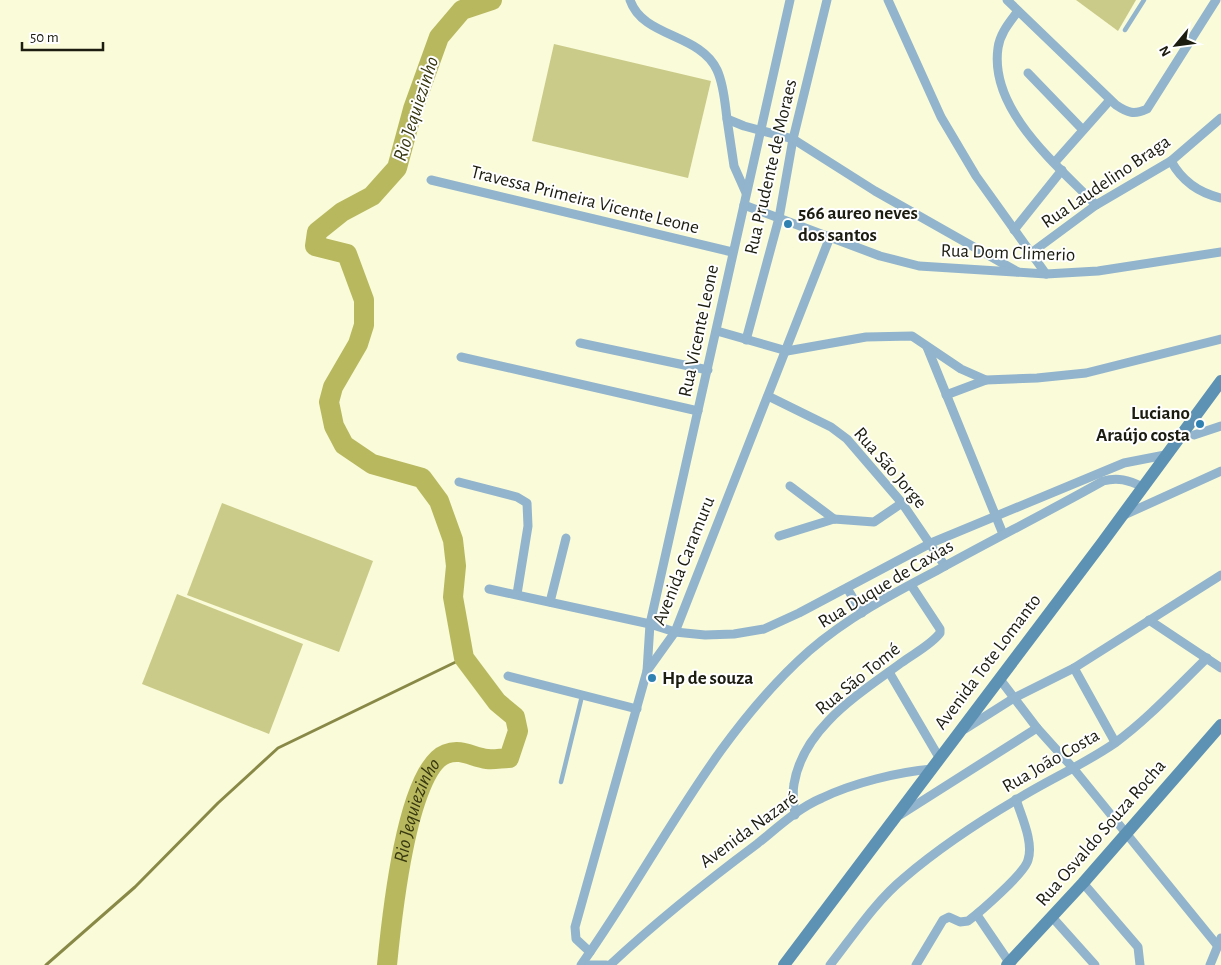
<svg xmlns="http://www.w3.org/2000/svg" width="1221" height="965" viewBox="0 0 1221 965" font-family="'Alegreya Sans',sans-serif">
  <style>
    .green { fill: #cacb88 }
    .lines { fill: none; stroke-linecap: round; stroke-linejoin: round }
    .stream { stroke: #898947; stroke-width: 3 }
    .river { stroke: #b8b85f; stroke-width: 20 }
    .lane { stroke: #92b4cc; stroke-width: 4.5 }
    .street { stroke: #92b4cc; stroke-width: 9 }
    .secondary { stroke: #5e92b5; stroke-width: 12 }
    .poi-dot { fill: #2f81b2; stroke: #fff; stroke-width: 2 }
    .labels { text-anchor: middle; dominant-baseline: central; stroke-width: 4; stroke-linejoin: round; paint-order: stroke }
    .street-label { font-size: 19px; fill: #1c1c10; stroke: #fff }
    .poi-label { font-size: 19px; font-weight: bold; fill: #1c1c10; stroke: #fff; text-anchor: start }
    .water-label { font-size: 20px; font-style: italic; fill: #373710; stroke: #fff }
  </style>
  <rect width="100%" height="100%" fill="#fafbd9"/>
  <g class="green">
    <path d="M1076,0h60l-18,31z"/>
    <path d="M554,44l157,37 -23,97 -156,-37z"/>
    <path d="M222,503l151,58 -34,91 -152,-57z"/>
    <path d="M177,594l126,50 -34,90 -127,-50z"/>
  </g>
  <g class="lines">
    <path class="stream" d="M46,965l89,-78 83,-84 60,-55 186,-90"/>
    <path class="river" id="s1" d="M387,965c4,-40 19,-196 59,-211 15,-6 26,3 41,5 7,1 15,-1 22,-1l9,-27 -3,-14 -18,-15 -33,-44 -11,-61 3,-31 -3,-26 -14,-39 -17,-23 -50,-14 -28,-19 -10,-19 -5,-24 4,-15 25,-43 6,-19v-25l-17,-46 -32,-8 2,-14 25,-20 30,-16 25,-28 16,-59 26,-72 23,-27 30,-10"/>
    <g class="lane">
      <path d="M1125,30l19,-30"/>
      <path d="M561,782l21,-86"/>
    </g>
    <g class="street">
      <path d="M630,0c13,38 70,33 87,70 7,15 8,34 10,49l17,7 49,13 82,52 143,81"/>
      <path d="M888,0l53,117 35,59 70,98"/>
      <path d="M1007,0l109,105c12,8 18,10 31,4l69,-109"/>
      <path d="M1018,11c-8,11 -18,22 -20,37 -9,62 59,117 98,157"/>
      <path d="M1028,73l54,56"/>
      <path d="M727,119l7,47 12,27"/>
      <path d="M1171,161c11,20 28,32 50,37"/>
      <path d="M1055,162l55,-62"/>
      <path d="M431,180l301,72"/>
      <path d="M744,205l136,51 39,10 127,8 52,-3 123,-19"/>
      <path d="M1014,230l48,-60"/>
      <path d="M1031,253l65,-48 75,-44 50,-43"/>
      <path d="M717,331l70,20 79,-14 46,-1 49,33 25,11 51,-2 49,-5 135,-34"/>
      <path d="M746,340l33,-122 14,-79 34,-139"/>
      <path d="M580,343l128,27"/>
      <path d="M927,347l76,187"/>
      <path d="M461,357l237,54"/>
      <path d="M946,395l40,-15"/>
      <path d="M768,396l63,31 16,12 55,64 43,63"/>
      <path d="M1194,435l27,-9"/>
      <path d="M459,482l58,15 10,6 1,23 -11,68"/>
      <path d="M790,486l44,33"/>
      <path d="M1122,516l99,-45"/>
      <path d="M779,536l55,-17 40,3 28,-19"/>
      <path d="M847,588l15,25"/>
      <path d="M489,589l161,35 25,8 30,3 29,-1 30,-5 35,-16 132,-70 193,-80 41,-8"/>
      <path d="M550,602l16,-64"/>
      <path d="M1149,620l72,48"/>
      <path d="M1074,668l41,74"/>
      <path d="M647,671l3,-47c47,-208 93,-416 140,-624"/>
      <path d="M889,672l51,87"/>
      <path d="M508,676l129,33"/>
      <path d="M999,678l38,50 36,40 144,177"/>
      <path d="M965,729l49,-31 60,-30 147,-93"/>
      <path d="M795,815c-1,-10 -3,-21 -1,-31 9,-56 65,-90 107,-121 12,-9 30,-18 39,-30v-4l-29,-44"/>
      <path d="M900,815l137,-87"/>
      <path d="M1083,883l55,64 2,18"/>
      <path d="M977,915l34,50"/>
      <path d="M1052,917l43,48"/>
      <path d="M590,952l-14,-13 -1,-12 72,-256 28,-39 155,-395"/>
      <path d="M581,965c75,-105 130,-227 228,-314 38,-33 83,-57 127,-80 56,-31 112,-59 167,-90 15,-4 25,-1 40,6"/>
      <path d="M589,965h17"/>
      <path d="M610,965c47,-44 96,-83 147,-121 20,-16 41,-36 65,-46 31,-15 76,-26 110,-29"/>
      <path d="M830,965c23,-29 45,-63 74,-87 34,-29 73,-55 112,-78 32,-20 67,-35 99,-57 34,-25 62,-56 92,-85"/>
      <path d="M916,965l27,-45 6,-3 11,5 8,-1c12,-9 57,-48 60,-61 6,-18 -7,-44 -12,-61"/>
      <path d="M1210,965l11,-27"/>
    </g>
    <g class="secondary">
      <path d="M784,965l318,-422 119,-162"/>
      <path d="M1007,965l76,-82 138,-158"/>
    </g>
  </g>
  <g class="poi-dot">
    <circle cx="788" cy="224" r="5"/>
    <circle cx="1200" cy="424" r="5"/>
    <circle cx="652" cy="678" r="5"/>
  </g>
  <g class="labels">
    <g class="street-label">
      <text transform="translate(771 167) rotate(-77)">Rua Prudente de Moraes</text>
      <text transform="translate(1106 182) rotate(-34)">Rua Laudelino Braga</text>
      <text transform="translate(585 200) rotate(14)">Travessa Primeira Vicente Leone</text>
      <text transform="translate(1008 253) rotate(2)">Rua Dom Climerio</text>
      <text transform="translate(699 331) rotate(-78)">Rua Vicente Leone</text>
      <text transform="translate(890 468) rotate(49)">Rua São Jorge</text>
      <text transform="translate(684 561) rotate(-68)">Avenida Caramuru</text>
      <text transform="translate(886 584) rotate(-31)">Rua Duque de Caxias</text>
      <text transform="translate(988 662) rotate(-53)">Avenida Tote Lomanto</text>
      <text transform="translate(858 679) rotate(-39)">Rua São Tomé</text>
      <text transform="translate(1051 761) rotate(-30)">Rua João Costa</text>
      <text transform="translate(749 830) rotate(-36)">Avenida Nazaré</text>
      <text transform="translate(1101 833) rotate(-49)">Rua Osvaldo Souza Rocha</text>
    </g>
    <g class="poi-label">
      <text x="798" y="213">566 aureo neves<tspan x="798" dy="22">dos santos</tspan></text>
      <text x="1190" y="413" text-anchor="end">Luciano<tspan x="1190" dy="22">Araújo costa</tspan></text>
      <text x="662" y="678">Hp de souza</text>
    </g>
    <g class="water-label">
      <text transform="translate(416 109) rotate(-72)">Rio Jequiezinho</text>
      <text stroke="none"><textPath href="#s1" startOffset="158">Rio Jequiezinho</textPath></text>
    </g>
  </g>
  <g transform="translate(1176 45) rotate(241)" stroke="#ffffff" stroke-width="4" paint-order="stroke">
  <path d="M0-4L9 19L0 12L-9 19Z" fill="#1c1c10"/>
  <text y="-8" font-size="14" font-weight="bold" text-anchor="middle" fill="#1c1c10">N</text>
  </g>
  <path d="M22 42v8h81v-8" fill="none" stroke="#1c1c10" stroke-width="2.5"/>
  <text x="30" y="42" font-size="15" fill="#1c1c10" stroke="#ffffff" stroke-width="4" paint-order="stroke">50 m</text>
</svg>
